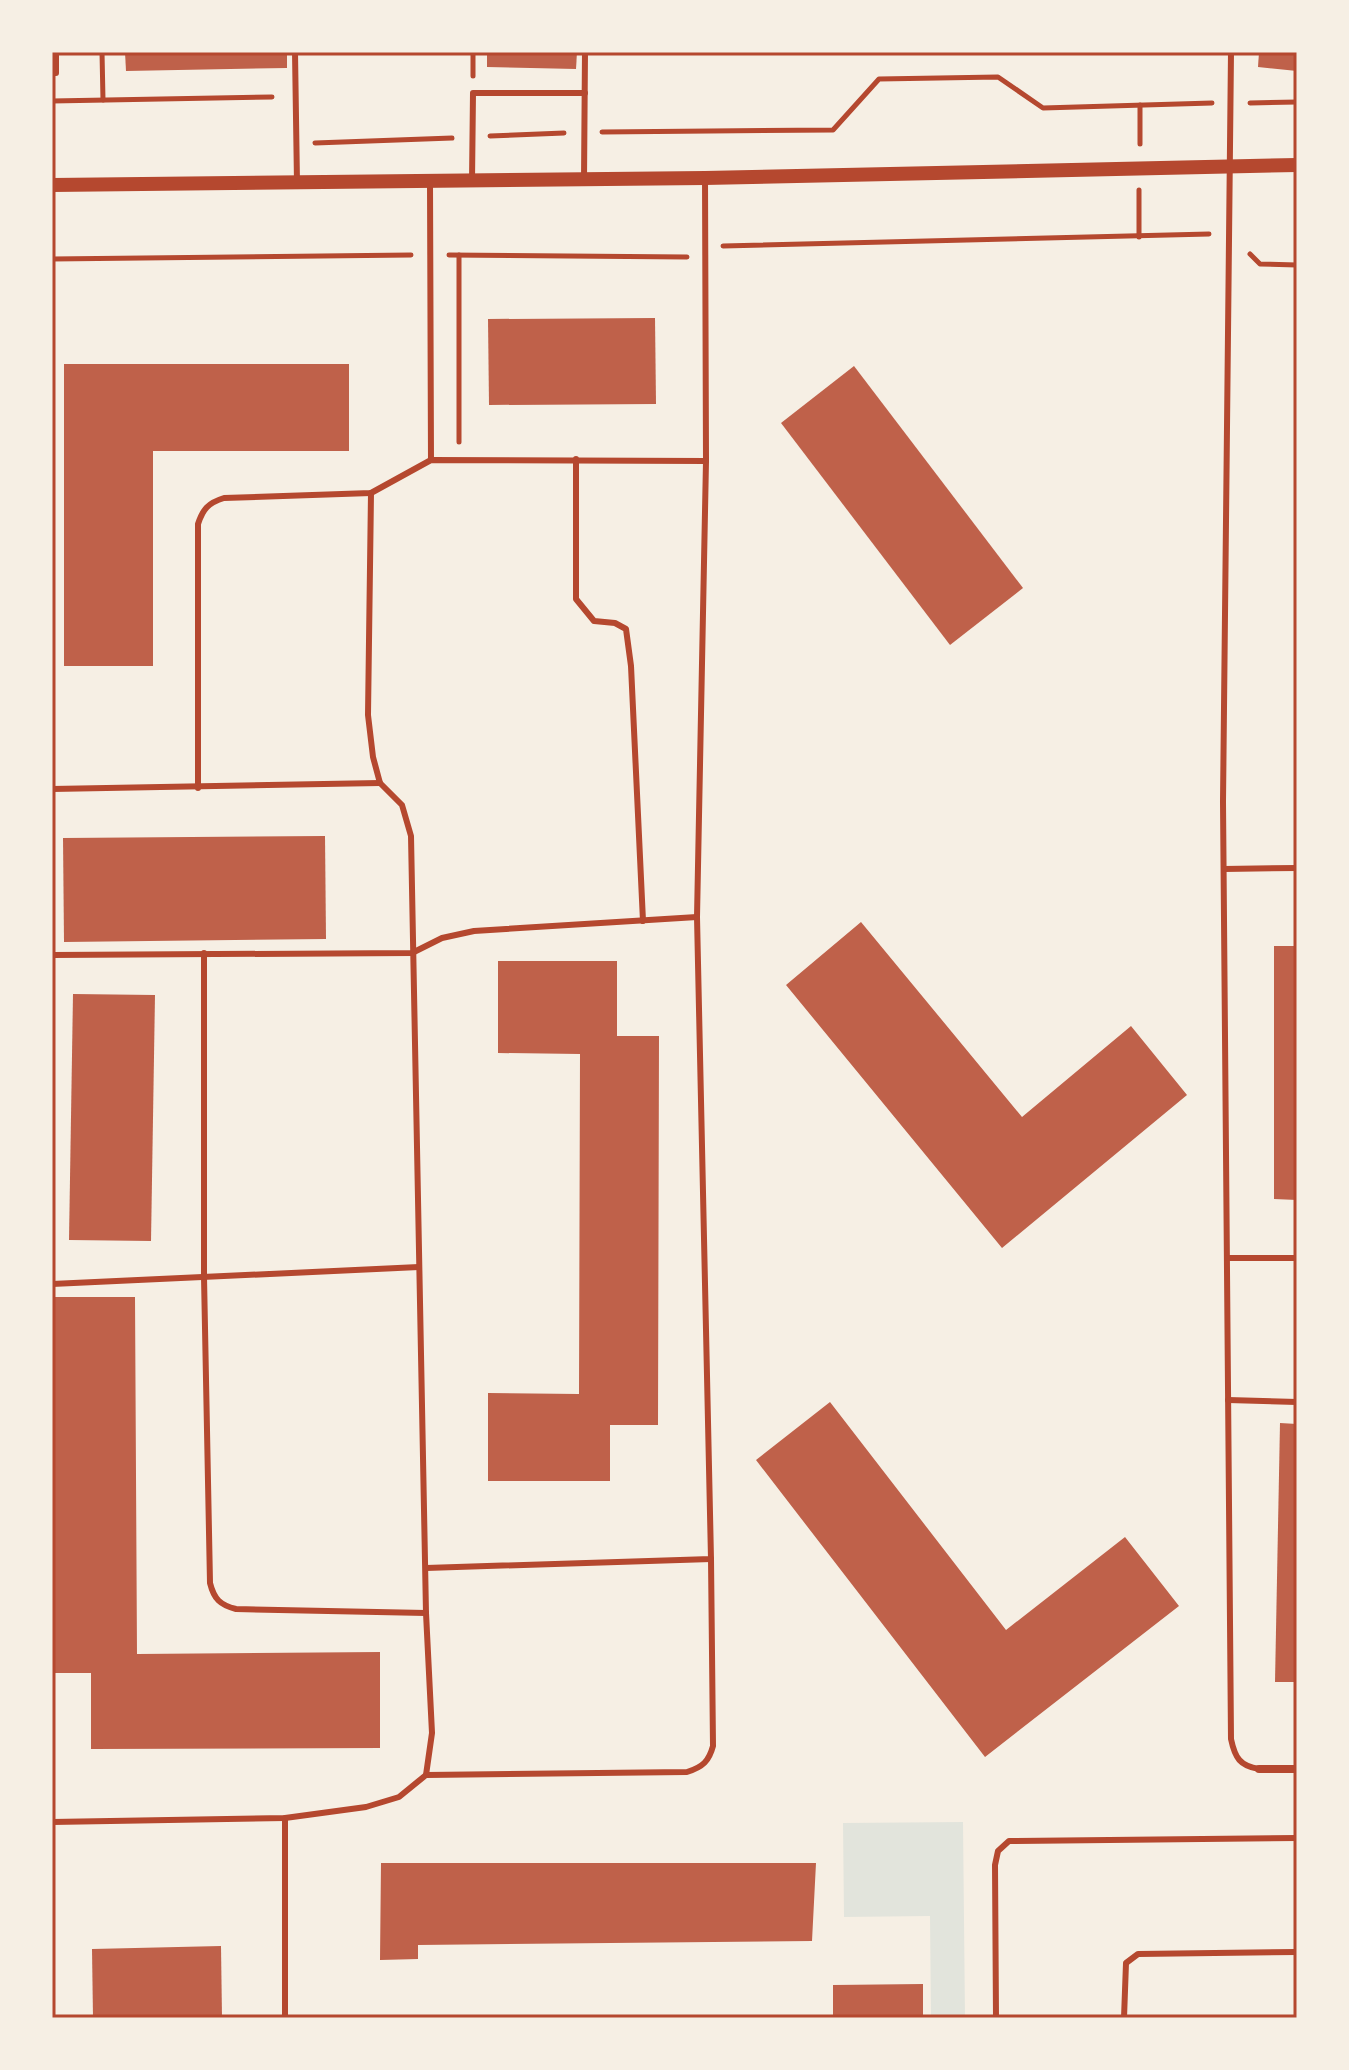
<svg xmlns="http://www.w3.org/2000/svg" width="1349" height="2070" viewBox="0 0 1349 2070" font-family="'Playfair Display',serif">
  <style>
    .green { fill: #e2e4dc }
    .building { fill: #bf614a }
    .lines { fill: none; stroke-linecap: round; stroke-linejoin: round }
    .path { stroke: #b5482f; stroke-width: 5 }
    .service { stroke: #b5482f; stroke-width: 6 }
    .minor { stroke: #b5482f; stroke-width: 8 }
    .tertiary { stroke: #b5482f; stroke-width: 14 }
    .neatline { fill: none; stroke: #b5482f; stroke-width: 3 }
  </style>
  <rect width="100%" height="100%" fill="#f6efe4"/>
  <path class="green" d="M963,1822l2,196h-34l-1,-102 -86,1 -1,-94z"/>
  <g class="building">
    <path d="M125,52h162v16l-161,3z"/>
    <path d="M487,52h90l-1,17 -89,-2z"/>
    <path d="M1259,52h38v19l-39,-4z"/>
    <path d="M655,318l1,86 -167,1 -1,-86z"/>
    <path d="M64,364h285v87h-196v215h-89z"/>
    <path d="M854,366l169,222 -73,57 -169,-222z"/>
    <path d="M325,836l1,103 -262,3 -1,-104z"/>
    <path d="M861,922l161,195 109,-91 56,69 -185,153 -216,-263z"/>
    <path d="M1274,946h23v254l-23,-1z"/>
    <path d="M498,961h119v75h42l-1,389h-48v56h-122v-88l91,1 1,-340 -82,-1z"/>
    <path d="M73,994l82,1 -4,246 -82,-1z"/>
    <path d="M52,1297h83l2,357 243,-2v96l-289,1v-76h-38z"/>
    <path d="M830,1402l176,228 119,-93 54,69 -194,151 -229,-297z"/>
    <path d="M1280,1423l17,1v258h-22z"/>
    <path d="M381,1863h435l-4,78 -394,4v14l-38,1z"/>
    <path d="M221,1946l1,72h-129l-1,-69z"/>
    <path d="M923,1984v34l-90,-1v-32z"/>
  </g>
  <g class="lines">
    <g class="path">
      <path d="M102,52l1,48"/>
      <path d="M473,76v-24"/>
      <path d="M52,101l220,-4"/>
      <path d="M1250,103l47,-1"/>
      <path d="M602,132l231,-2 46,-51 119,-2 45,31 169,-5"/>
      <path d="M490,136l74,-3"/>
      <path d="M315,143l137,-5"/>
      <path d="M1140,144v-39"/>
      <path d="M1139,237v-47"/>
      <path d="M723,246l486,-12"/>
      <path d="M1250,254l10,10 37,1"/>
      <path d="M449,255l238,2"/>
      <path d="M459,255v187"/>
      <path d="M52,259l359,-4"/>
    </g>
    <g class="service">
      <path d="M295,52l2,131"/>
      <path d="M1231,52l-8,750 8,937c4,19 9,27 28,30"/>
      <path d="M52,73h4v-21"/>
      <path d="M584,180l1,-128"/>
      <path d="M472,181l1,-88h112"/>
      <path d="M430,183l1,277"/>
      <path d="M576,459v140l18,22 21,2 11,6 5,37 12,255"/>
      <path d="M198,788v-264c5,-15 10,-21 26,-26l147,-5 60,-33 275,1 -1,-283"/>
      <path d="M52,789l328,-6"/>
      <path d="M1224,869l73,-1"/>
      <path d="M204,953v324l6,306c4,16 10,22 26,26l190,4"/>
      <path d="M52,955l360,-2 30,-15 32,-7 223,-14"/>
      <path d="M1227,1258h70"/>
      <path d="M52,1284l367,-17"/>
      <path d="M1228,1400l69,2"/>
      <path d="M426,1568l285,-9 -14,-642 9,-456"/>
      <path d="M426,1775l261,-3c16,-5 22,-11 26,-26l-2,-187"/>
      <path d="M285,1818v200"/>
      <path d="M52,1822l233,-4 81,-11 33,-10 27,-22 6,-42 -6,-120 -15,-777 -9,-31 -22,-22 -7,-26 -5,-42 3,-222"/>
      <path d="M996,2018l-1,-153 3,-14 11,-10 288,-3"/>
      <path d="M1124,2018l2,-55 12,-9 159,-2"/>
    </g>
    <path class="minor" d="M1259,1769h38"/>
    <path class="tertiary" d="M52,185l653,-7 592,-13"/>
  </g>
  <rect width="1349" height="2070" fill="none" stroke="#f6efe4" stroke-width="108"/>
  <rect x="54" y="54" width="1241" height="1962" class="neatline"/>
</svg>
